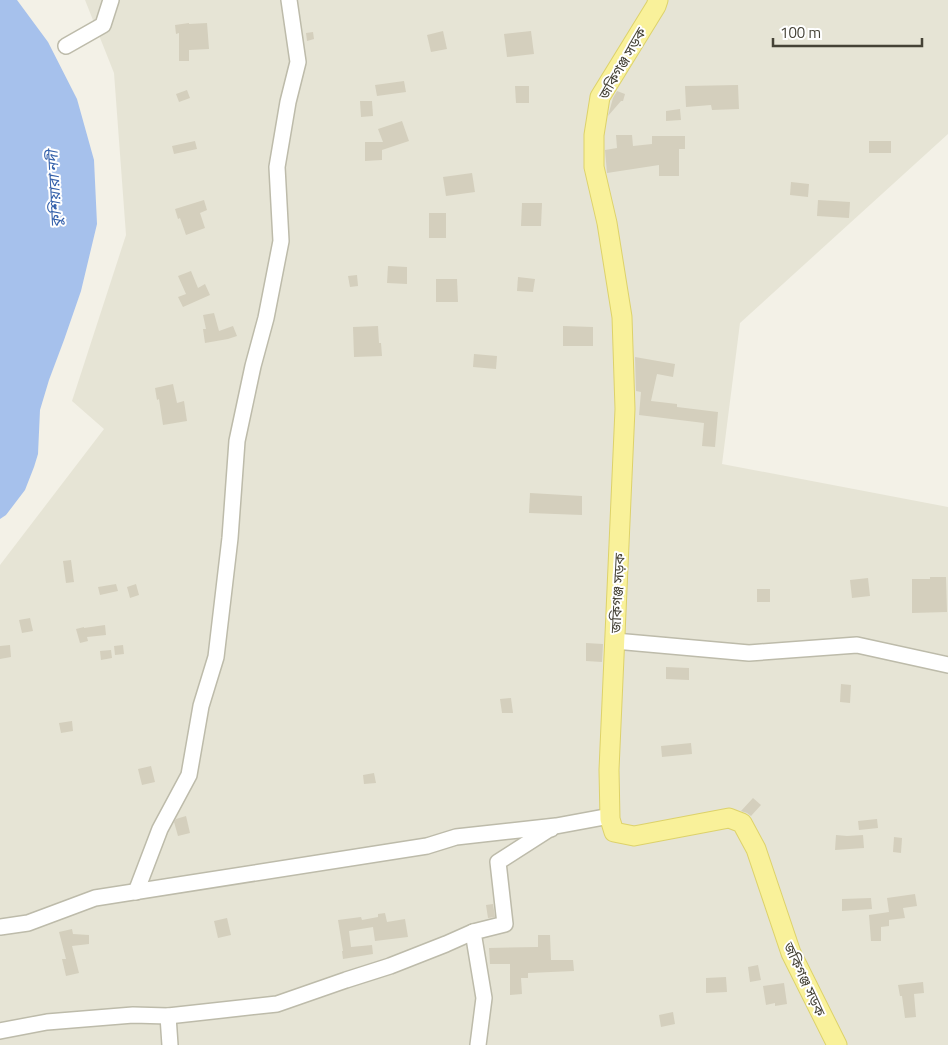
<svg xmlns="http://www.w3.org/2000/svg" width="948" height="1045" viewBox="0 0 948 1045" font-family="'Titillium Web','Noto Sans Bengali',sans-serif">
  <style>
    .residential { fill: #e6e4d5 }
    .water { fill: #a6c1ec }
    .building { fill: #d4cfbd }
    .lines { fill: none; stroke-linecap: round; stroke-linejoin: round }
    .minor-casing { stroke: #bdbbaa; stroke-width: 18 }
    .major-casing { stroke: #ddd26a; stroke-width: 21 }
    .minor { stroke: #fff; stroke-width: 15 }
    .major { stroke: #f9f19a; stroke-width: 19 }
    .labels { text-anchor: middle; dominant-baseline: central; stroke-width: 4; stroke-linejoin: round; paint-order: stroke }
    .street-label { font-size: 14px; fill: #454236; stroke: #fff }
    .water-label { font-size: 15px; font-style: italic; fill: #3561ab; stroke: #fff }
  </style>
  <rect width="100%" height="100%" fill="#f3f1e7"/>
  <path class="residential" d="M85,0h863v134l-208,189 -18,141 226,43v538h-948v-480l104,-136 -32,-28 54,-166 -12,-162z"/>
  <path class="water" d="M0,0h17l31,42 29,57 17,61 3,64 -16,67 -17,49 -15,40 -9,30 -2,44 -4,13 -9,23 -19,25 -6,4z"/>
  <g class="building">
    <path d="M189,23v1l18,-1 2,26 -20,1v11h-10v-28l-3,1 -1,-9z"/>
    <path d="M443,31l4,18 -16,3 -4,-17z"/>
    <path d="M531,31l3,23 -27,3 -3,-23z"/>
    <path d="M313,32l1,7 -7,2 -1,-8z"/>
    <path d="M404,81l2,11 -29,4 -2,-11z"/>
    <path d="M738,85l1,24 -27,1 -1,-5 -25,2 -1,-21z"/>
    <path d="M515,86h14v17h-13z"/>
    <path d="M187,90l3,8 -11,4 -3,-8z"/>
    <path d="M617,91l8,3 -2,7h-2l-13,15 5,-18z"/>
    <path d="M360,101h12l1,15 -12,1z"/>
    <path d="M680,109l1,11 -15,1v-10z"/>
    <path d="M402,121l7,20 -27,9v10l-17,1v-19h18l-5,-13z"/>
    <path d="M616,135h16l1,11 19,-2v-8h33v13h-6v27h-20v-11l-52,8 -2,-23 12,-2z"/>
    <path d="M195,141l2,8 -23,5 -2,-8z"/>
    <rect x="869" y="141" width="22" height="12"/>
    <path d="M472,173l3,19 -29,4 -3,-19z"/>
    <path d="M791,182l18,2 -1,13 -18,-2z"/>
    <path d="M204,200l3,10 -7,3 5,15 -19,7 -6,-17 -2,1 -3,-10z"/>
    <path d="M818,200l32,2 -1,16 -32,-2z"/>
    <path d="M522,203h20l-1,23h-20z"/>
    <rect x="429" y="213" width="17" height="25"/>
    <path d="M388,266l19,1v17l-20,-1z"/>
    <path d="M191,271l7,17 7,-4 5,11 -27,12 -5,-10 8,-3 -8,-18z"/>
    <path d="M357,275l1,11 -8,1 -2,-11z"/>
    <path d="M518,277l17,2 -2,13 -16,-1z"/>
    <path d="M436,279h21l1,23h-22z"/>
    <path d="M214,313l5,18 14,-5 4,10 -9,3 -23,4 -2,-14h3l-3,-14z"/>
    <path d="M378,326l1,17h2l1,13 -28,1 -1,-30z"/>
    <path d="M563,326l30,1v19h-30z"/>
    <path d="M474,354l23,2 -1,13 -23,-2z"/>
    <path d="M635,357l40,7 -2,13 -16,-3 -6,27 26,3v3l41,5 -3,35 -13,-1 2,-23 -65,-8 2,-23 -5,-1z"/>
    <path d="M173,384l4,19 7,-2 3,20 -24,4 -4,-26 -2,1 -2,-12z"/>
    <path d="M530,493l52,3v19l-53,-2z"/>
    <path d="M71,560l3,22 -8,1 -3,-22z"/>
    <path d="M930,577h16l1,35 -35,1v-34h18z"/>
    <path d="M868,578l2,18 -18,2 -2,-18z"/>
    <path d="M116,584l2,7 -18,4 -2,-8z"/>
    <path d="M136,584l3,11 -9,3 -3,-11z"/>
    <rect x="757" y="589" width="13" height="13"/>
    <path d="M30,618l3,13 -11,2 -3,-13z"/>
    <path d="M105,625l1,10 -19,2 1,4 -8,2 -4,-14 8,-2v1z"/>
    <path d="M586,643l17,1 -1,18 -16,-1z"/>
    <path d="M10,645l1,12 -11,2v-13z"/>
    <path d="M123,645l1,9 -9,1 -1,-9z"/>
    <path d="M111,650l1,8 -11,2 -1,-9z"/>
    <path d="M666,667l23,1v12l-23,-1z"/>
    <path d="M841,684l10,1 -1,18 -10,-1z"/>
    <path d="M511,698l2,15h-11l-2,-14z"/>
    <path d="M72,721l1,10 -12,2 -2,-10z"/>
    <path d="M691,743l1,11 -30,3 -1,-11z"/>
    <path d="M151,766l4,16 -13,3 -4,-16z"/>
    <path d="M374,773l2,10 -12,1 -1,-9z"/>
    <path d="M753,798l8,7 -10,11 -4,-3 -6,-2z"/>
    <path d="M186,816l4,17 -12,3 -4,-14 2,-3z"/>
    <path d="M877,819l1,9 -19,2 -1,-9z"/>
    <path d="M836,835l11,1 16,-1 1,13 -29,2z"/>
    <path d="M894,837l8,1 -1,15 -8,-1z"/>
    <path d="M915,894l2,12 -14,2 2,10 -16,2v6l-8,1v14h-10l-2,-26 20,-3 -2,-14z"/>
    <path d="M871,898l1,11 -30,2v-12z"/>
    <path d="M493,904l2,13 -7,1 -2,-13z"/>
    <path d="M385,913l2,9 18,-3 3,18 -33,4 -2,-14 -24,4 2,16 21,-2 1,9 -30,5 -1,-8h1l-5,-31 23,-3 1,3 16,-3v-3z"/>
    <path d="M227,918l4,17 -13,3 -4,-17z"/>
    <path d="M72,929l1,5 16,1v9l-17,2 7,27 -13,3 -4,-17h4l-7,-27z"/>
    <path d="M538,935h12l1,25h22l1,11 -46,2v5h-7l1,16 -12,1v-31h-20l-1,-16 49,-1z"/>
    <path d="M758,965l3,15 -11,2 -2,-15z"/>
    <path d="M726,977l1,15 -21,1v-15z"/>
    <path d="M923,982l1,11 -10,1 2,23 -11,1 -3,-22h-2l-2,-11z"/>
    <path d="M784,983l3,21 -12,2v-3l-9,2 -3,-19z"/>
    <path d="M673,1012l2,12 -14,3 -2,-12z"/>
  </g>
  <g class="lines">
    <defs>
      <g id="minor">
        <path d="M66,46l37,-21 8,-25"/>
        <path d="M615,641l134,12 108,-8 91,20"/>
        <path d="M136,892l24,-63 29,-54 12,-69 15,-49 14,-119 7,-97 16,-75 13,-48 15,-77 -4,-74 11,-65 10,-40 -9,-62"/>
        <path d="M0,927l28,-4 67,-25 332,-52 29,-9 100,-11 54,-10"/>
        <path d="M168,1016l2,29"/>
        <path d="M0,1031l47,-9 86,-7 35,1 109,-12 69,-24 44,-14 56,-22 27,-12"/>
        <path d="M478,1045l6,-47 -11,-66 32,-8 -7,-62 50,-32 3,-1"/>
      </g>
      <path id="major" d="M658,0l-2,6 -56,91 -6,38v32l13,56 15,94 3,92 -16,361 1,49 4,13 20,4 95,-18 13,5 14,26 35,104 46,92"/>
    </defs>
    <use href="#minor" class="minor-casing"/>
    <use href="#major" class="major-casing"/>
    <use href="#minor" class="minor"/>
    <use href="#major" class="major"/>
  </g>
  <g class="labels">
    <g class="street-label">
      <text transform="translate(622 63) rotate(-60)">জকিগঞ্জ সড়ক</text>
      <text transform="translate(617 593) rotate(-87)">জকিগঞ্জ সড়ক</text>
      <text transform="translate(805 979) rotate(65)">জকিগঞ্জ সড়ক</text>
    </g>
    <g class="water-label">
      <text transform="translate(54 189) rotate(-93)">কুশিয়ারা নদী</text>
    </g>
  </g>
  <path d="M773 38v8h149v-8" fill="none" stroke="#454236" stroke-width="2.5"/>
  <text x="780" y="38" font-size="15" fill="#454236" stroke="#ffffff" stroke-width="4" paint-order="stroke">100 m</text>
</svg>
